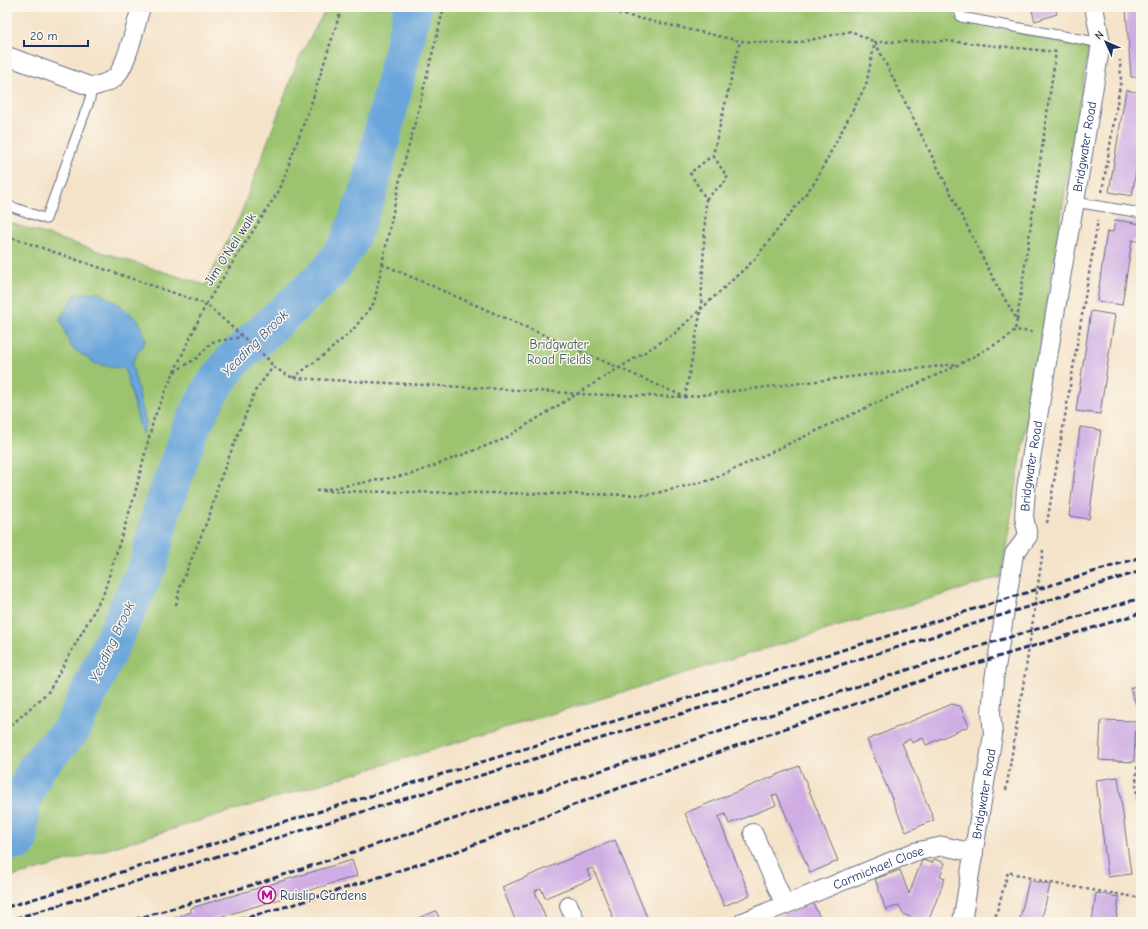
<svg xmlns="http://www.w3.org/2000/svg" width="1148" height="929" viewBox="0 0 1148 929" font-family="'Comic Neue',sans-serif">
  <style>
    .green { fill: #9cc470; stroke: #5c7a67 }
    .water { fill: #6aa6db; stroke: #426a9c }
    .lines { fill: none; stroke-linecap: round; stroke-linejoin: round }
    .stream { stroke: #6aa6db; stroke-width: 6 }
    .river { stroke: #6aa6db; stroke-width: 38 }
    .building { fill: #cfade4 }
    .lane-casing { stroke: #676e83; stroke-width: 11 }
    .street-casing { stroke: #676e83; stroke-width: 20 }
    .path { stroke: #676e83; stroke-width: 2.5; stroke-dasharray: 3 3; stroke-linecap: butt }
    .lane { stroke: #fff; stroke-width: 9 }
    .street { stroke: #fff; stroke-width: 18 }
    .rail { stroke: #1b2f5e; stroke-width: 3; stroke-dasharray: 6 3; stroke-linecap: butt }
    .labels { text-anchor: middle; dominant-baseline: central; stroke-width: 3; stroke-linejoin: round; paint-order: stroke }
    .street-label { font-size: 13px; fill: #1b2f5e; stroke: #fbf7ec }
    .park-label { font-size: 13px; fill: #425c63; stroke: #fbf7ec }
    .poi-label { font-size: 13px; fill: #1b2f5e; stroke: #fbf7ec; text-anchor: start }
    .water-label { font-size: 14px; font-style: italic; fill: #37598a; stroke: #fbf7ec }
  </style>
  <rect width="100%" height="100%" fill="#fbf7ec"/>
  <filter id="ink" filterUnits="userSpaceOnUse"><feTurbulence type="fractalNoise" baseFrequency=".025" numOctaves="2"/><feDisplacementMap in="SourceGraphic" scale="8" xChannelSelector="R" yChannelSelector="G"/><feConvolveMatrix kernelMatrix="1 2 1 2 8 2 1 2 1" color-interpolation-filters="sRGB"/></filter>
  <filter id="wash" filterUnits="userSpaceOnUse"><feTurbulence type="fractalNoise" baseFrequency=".012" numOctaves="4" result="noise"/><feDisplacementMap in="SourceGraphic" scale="16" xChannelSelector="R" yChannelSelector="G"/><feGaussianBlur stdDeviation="0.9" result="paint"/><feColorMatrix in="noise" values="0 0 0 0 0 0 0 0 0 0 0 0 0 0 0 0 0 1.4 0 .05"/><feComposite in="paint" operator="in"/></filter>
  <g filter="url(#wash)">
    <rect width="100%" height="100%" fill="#f5e3c9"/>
    <path class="green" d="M327,7h627l1,11 134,30 -88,529 -966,294 -28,7v-656l198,63 35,-69 58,-156z"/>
    <path class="water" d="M98,292l23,14 18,15 7,19 -11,17 -3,8 14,58 -4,11 -17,-65 -29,-5 -25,-17 -11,-28 15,-24z"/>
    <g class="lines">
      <path class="stream" d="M7,796l22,-11"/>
      <path class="river" d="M19,841l1,-36 16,-37 36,-39 77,-166 13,-54 29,-81 21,-40 20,-27 96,-88 20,-29 21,-54 44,-183"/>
    </g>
    <g id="blocks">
      <g class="building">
        <path d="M7,7h5l-5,14z"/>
        <path d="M1031,7h24l2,7 -22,7z"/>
        <path d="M1141,8v69h-10l-5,-68z"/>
        <path d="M1126,90l15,3v47l-9,56 -23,-4z"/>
        <path d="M1115,220l26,4v18l-9,-2 -10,65 -25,-4 10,-70 6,1z"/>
        <path d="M1091,311l24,4 -15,99 -24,-3z"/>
        <path d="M1080,427l21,3 -12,89 -20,-3z"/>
        <path d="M1141,684v22l-4,1 -7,-19z"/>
        <path d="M952,704l8,2 9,20 -43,19 -3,-7 -11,5 -2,-4 -8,4 32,77 -28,12 -39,-92z"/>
        <path d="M1101,720l35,1 -2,41 -35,-2z"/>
        <path d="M799,766l39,95 -28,12 -33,-79 -5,2 4,9 -47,19 -4,-10 -7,3 32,78 -26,11 -39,-93z"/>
        <path d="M1118,777l13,97 -23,3 -12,-97z"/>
        <path d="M615,840l34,82h-34l-22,-54 -6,2 4,9 -46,19 -4,-10 -6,3 12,31h-31l-14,-35z"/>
        <path d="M934,859l11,4 -5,13 5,2 -17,44h-5l-20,-8 -4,-9 -13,5 -11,-31 25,-9 9,24 13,-34 10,3z"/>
        <path d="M352,860l5,16 -154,46h-32v-3l20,-7v-4z"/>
        <path d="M1029,880l21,5 -9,37h-22z"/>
        <path d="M1096,893l23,4 -3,25h-24z"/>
        <path d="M813,903l9,19h-57z"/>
        <path d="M436,911l5,11h-33z"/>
      </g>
    </g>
  </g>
  <g filter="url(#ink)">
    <use href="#blocks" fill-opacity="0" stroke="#676e83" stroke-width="1"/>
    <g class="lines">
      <defs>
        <g id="lane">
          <path d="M958,7l3,10 140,26"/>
          <path d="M1075,202l66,11"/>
          <path d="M7,205l39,14 44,-120 2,-12"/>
        </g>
        <g id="street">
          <path d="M7,56l85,31c6,-2 15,-4 21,-8 13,-8 23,-56 28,-72"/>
          <path d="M753,833l32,72"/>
          <path d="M569,906l7,16"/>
          <path id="s1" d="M743,922l171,-70 29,-6 31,7"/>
          <path id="s2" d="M962,922l31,-187 -2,-23 3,-32 20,-126 14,-18 -4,-19 2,-28 38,-229 11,-58 26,-159 -7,-36"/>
        </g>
      </defs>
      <use href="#lane" class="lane-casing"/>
      <use href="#street" class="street-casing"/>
      <g class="path">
        <path d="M589,7l151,34 52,3 59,-13 24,11 121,242 21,36 -2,10"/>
        <path d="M1102,192l19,-112 -1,-20"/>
        <path d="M706,199l22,-20 -15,-24"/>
        <path d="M7,236l199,68 74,-115 32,-88 30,-94"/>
        <path d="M382,264l303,133 272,-33"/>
        <path d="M1017,320l39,-268"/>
        <path d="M174,372l32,-68 63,56 4,7 20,11 263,14 21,2 108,3 16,-88 5,-110 -16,-26 23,-18 27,-114"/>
        <path d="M293,378l31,-23 28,-24 22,-28 26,-124 15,-56 29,-116"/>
        <path d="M316,491l96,-17 92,-35 170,-105 80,-74 61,-78 51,-97 9,-43 72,-1 111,11"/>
        <path d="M323,491l325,4 63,-15 249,-116 47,-26 8,-8 17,2"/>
        <path d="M1047,523l51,-303"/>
        <path d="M176,605l4,-18 30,-73 9,-32 36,-91 18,-24"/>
        <path d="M1141,720l-3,2 1,20 -3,41 5,64"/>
        <path d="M7,729l42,-38 54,-96 31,-98 20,-79 20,-46 23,-14 15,-16 30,-5"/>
        <path d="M1006,790l20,-122 17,-118"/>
        <path d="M994,922l14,-50 42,11 91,15"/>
      </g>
      <use href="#lane" class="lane"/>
      <use href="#street" class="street"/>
      <g class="rail">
        <path d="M7,907l553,-169 581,-181"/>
        <path d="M7,921l976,-300 158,-50"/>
        <path d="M126,922l136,-40 718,-236 161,-48"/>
        <path d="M231,922l71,-20 148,-48 134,-53 168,-61 177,-62 212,-65"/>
      </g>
    </g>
  </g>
  <defs>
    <symbol id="metro-ring" viewBox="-11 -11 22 22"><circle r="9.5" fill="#fbf7ec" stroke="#b5179e" stroke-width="1.5"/><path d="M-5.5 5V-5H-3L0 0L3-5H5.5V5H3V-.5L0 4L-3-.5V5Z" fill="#b5179e"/></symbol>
  </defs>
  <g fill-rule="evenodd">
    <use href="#metro-ring" x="257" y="885" width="20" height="20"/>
  </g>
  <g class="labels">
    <g class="street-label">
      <text stroke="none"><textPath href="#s2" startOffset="790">Bridgwater Road</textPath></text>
      <text transform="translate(230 249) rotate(-57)">Jim O'Neil walk</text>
      <text stroke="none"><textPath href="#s2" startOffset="466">Bridgwater Road</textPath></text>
      <text stroke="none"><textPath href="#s2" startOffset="130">Bridgwater Road</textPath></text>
      <text stroke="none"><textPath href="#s1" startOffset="146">Carmichael Close</textPath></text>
    </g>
    <g class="park-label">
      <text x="559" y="344">Bridgwater<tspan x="559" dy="15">Road Fields</tspan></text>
    </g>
    <g class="poi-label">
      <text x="280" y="895">Ruislip Gardens</text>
    </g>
    <g class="water-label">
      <text transform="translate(255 343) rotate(-45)">Yeading Brook</text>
      <text transform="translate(112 642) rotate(-65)">Yeading Brook</text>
    </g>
  </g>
  <rect width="1148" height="929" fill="none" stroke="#fbf7ec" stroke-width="24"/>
  <g transform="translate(1106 42) rotate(315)" stroke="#fbf7ec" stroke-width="3" paint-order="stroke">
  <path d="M0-3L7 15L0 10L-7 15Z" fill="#1b2f5e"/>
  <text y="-6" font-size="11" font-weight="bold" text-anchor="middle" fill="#1b2f5e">N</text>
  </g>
  <path d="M24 40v6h64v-6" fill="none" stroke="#1b2f5e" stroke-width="2"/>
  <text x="30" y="40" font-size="12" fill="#1b2f5e" stroke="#fbf7ec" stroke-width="3" paint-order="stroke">20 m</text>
</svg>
